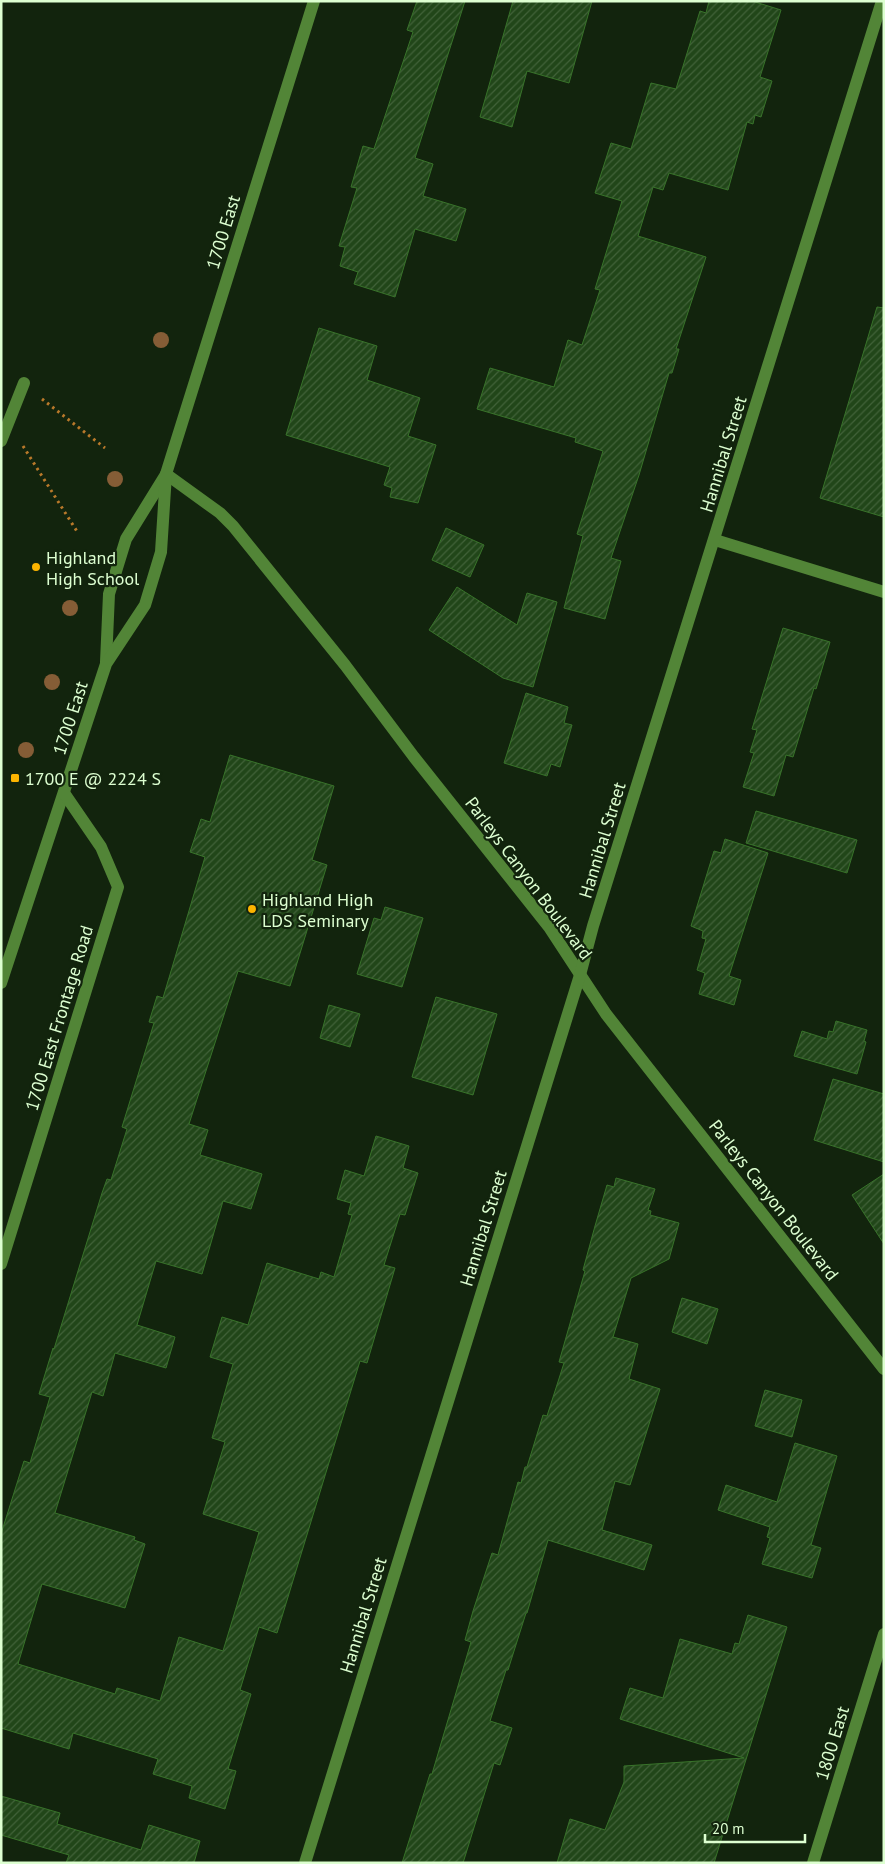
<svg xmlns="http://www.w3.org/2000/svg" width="885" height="1864" viewBox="0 0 885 1864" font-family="'PT Sans',sans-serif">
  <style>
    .building { fill: url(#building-hatch); stroke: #38732a }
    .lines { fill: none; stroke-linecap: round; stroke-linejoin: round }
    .path { stroke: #b9792a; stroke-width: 3; stroke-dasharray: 2.5 4; stroke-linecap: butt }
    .minor { stroke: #528537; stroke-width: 12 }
    .tree { fill: #855d36 }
    .poi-dot { fill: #fcb400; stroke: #12240d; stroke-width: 2 }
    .labels { text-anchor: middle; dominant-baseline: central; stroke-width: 4.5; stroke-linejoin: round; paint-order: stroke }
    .street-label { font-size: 18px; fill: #ddffd1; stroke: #12240d }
    .poi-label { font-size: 18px; fill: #ddffd1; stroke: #12240d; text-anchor: start }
  </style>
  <defs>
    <pattern id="building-hatch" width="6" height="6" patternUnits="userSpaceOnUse" patternTransform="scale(1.25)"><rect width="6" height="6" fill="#214619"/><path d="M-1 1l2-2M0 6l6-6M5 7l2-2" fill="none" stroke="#416239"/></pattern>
  </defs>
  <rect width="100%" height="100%" fill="#12240d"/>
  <g class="building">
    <path d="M417,1h48l-50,157 18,6 -10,32 43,13 -10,32 -41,-12 -20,68 -41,-13 4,-12 -18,-6 5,-19 -6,-1 18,-58 -6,-1 12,-41 11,3 39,-117 -6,-2z"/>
    <path d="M513,1h79l-23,82 -42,-12 -15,56 -32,-10z"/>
    <path d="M709,1h43l29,9 -21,67 12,4 -11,36 -6,-2 -2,9 -6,-2 -19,68 -59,-17 -6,17 -10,-3 -15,49 68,21 -30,92h3l-7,24h-3l-30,102 -28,83 10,3 -16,58 -41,-11 19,-72 -6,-2 26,-83 -28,-9 1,-4 -99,-29 13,-41 64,19 14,-47 14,5 18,-55 -5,-1 27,-88 -27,-8 16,-50 20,6 20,-66 25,6 24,-78 6,2z"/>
    <path d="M877,307l7,1v209l-64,-19z"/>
    <path d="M319,328l58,18 -10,34 53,18 -12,38 28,9 -18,58 -28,-6 2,-9 -8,-3 6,-18 -104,-32z"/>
    <path d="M446,528l38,17 -14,32 -38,-17z"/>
    <path d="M457,587l60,38 10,-32 30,9 -24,85 -30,-9 -74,-48z"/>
    <path d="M783,628l47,14 -14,47 -2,-1 -21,69 -7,-2 -12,41 -31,-9 11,-34 -4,-1 7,-22 -5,-1z"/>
    <path d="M526,693l42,14 -4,16 8,2 -12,42 -9,-3 -4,12 -43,-13z"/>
    <path d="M230,755l104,31 -22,74 15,5 -37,121 -52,-15 -49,153 19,6 -8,25 62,19 -11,35 -28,-8 -21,73 -46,-13 -19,64 38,12 -9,31 -51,-15 -12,43 -11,-4 -37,121 80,24 -1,3 11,4 -20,64 -83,-24 -24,80 97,30 2,-6 43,13 19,-64 44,14 36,-119 -56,-18 22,-72 -13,-4 21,-74 -23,-7 12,-40 26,8 19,-62 52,16 2,-7 13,5 18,-62 -4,-1 3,-11 -14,-4 8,-29 19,6 12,-40 33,10 -6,22 15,5 -13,42 -5,-1 -16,51 11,3 -28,95 -7,-2 -83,272 -18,-6 -19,63 11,4 -23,75 8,2 -11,38 -36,-11 3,-12 -39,-12 5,-15 -85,-26 -4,16 -68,-21v-194l23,-73 6,2 20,-66 -11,-3 14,-46 1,1 48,-156 5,-14 4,1 16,-51 -5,-2 32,-104 -5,-1 8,-26 6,2 42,-141 -15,-5 11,-33 9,3z"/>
    <path d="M756,811l101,29 -10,33 -101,-30z"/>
    <path d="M725,839l43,14 -39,123 12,4 -7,25 -35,-11 6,-21 -8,-3 9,-31 -4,-1 1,-7 -12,-5 23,-75 7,2z"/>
    <path d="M385,907l38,11 -21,69 -45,-13 17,-56 7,2z"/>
    <path d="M436,997l61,17 -24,81 -61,-18z"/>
    <path d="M329,1005l31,9 -10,33 -30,-9z"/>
    <path d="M836,1021l31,9 -3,11 2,1 -9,32 -63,-18 8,-25 25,8 2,-8 4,1z"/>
    <path d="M833,1079l51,15v68l-70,-22z"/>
    <path d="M884,1174v70l-32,-49z"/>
    <path d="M616,1178l39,11 -7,21 3,1 -1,4 29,8 -10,36 -38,19 -18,59 25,7 -9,35 31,10 -30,96 -15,-4 -13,49 50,15 -8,25 -96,-30 -21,73h-1l-18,57h-2l-16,51 22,7 -12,37 -6,-2 -31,100h-61l28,-89h2l39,-132 -6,-2 8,-29 19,-58 6,2 20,-73 3,1 4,-16h2l16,-52 4,1 17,-53 -5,-1 26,-91 -2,-1 12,-44 12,-41 7,2z"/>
    <path d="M682,1298l36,11 -11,35 -35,-12z"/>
    <path d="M765,1390l37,10 -10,37 -37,-11z"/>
    <path d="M795,1443l42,13 -26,89 10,3 -9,30 -50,-14 8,-26 -3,-1 3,-10 -52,-17 8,-25 51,17z"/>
    <path d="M748,1615l39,12 -73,236h-157l13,-44 35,11 19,-48v-16l120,-8 -124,-39 10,-31 33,10 17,-59 52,15 3,-11 4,1z"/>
    <path d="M1,1796l59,17 -3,11 84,26 8,-25 51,16 -6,22h-128l3,-8 -68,-20z"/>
  </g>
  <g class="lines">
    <g class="path">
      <path d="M42,399l63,49"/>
      <path d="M23,446l55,87"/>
    </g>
    <g class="minor">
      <path d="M1,441l23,-58"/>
      <path d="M166,474l54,39 13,13 112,139 69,92 135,170 57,87 278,355"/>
      <path d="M715,540l169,52"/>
      <path d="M106,662l3,-68 17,-55 39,-63"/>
      <path d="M1,983l105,-319 39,-59 16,-53 5,-78 148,-473"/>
      <path d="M1,1264l117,-377 -17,-40 -37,-54"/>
      <path d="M305,1863l275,-888 13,-49 289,-925"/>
      <path d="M813,1863l71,-229"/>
    </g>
  </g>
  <g class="tree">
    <circle cx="161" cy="340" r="8"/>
    <circle cx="115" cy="479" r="8"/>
    <circle cx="70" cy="608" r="8"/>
    <circle cx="52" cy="682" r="8"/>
    <circle cx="26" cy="750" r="8"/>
  </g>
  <g class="poi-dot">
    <circle cx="36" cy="567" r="5"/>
    <rect x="10" y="773" width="10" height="10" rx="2.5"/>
    <circle cx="252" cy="909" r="5"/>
  </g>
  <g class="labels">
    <g class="street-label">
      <text transform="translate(223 232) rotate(-73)">1700 East</text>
      <text transform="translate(723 454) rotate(-73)">Hannibal Street</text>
      <text transform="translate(70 718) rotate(-72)">1700 East</text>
      <text transform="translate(602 840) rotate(-73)">Hannibal Street</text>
      <text transform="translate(529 878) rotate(53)">Parleys Canyon Boulevard</text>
      <text transform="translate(59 1018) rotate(-73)">1700 East Frontage Road</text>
      <text transform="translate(774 1200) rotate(52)">Parleys Canyon Boulevard</text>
      <text transform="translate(483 1228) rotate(-73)">Hannibal Street</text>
      <text transform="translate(363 1615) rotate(-73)">Hannibal Street</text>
      <text transform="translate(832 1743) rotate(-73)">1800 East</text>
    </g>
    <g class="poi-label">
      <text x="46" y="557">Highland<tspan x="46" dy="21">High School</tspan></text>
      <text x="25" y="778">1700 E @ 2224 S</text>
      <text x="262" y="899">Highland High<tspan x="262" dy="21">LDS Seminary</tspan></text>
    </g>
  </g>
  <rect width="885" height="1864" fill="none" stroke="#ddffd1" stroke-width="5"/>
  <path d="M705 1834v8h100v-8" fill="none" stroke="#ddffd1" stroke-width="2.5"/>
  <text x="712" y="1834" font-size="15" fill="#ddffd1" stroke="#12240d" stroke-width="4" paint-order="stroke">20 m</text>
</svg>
